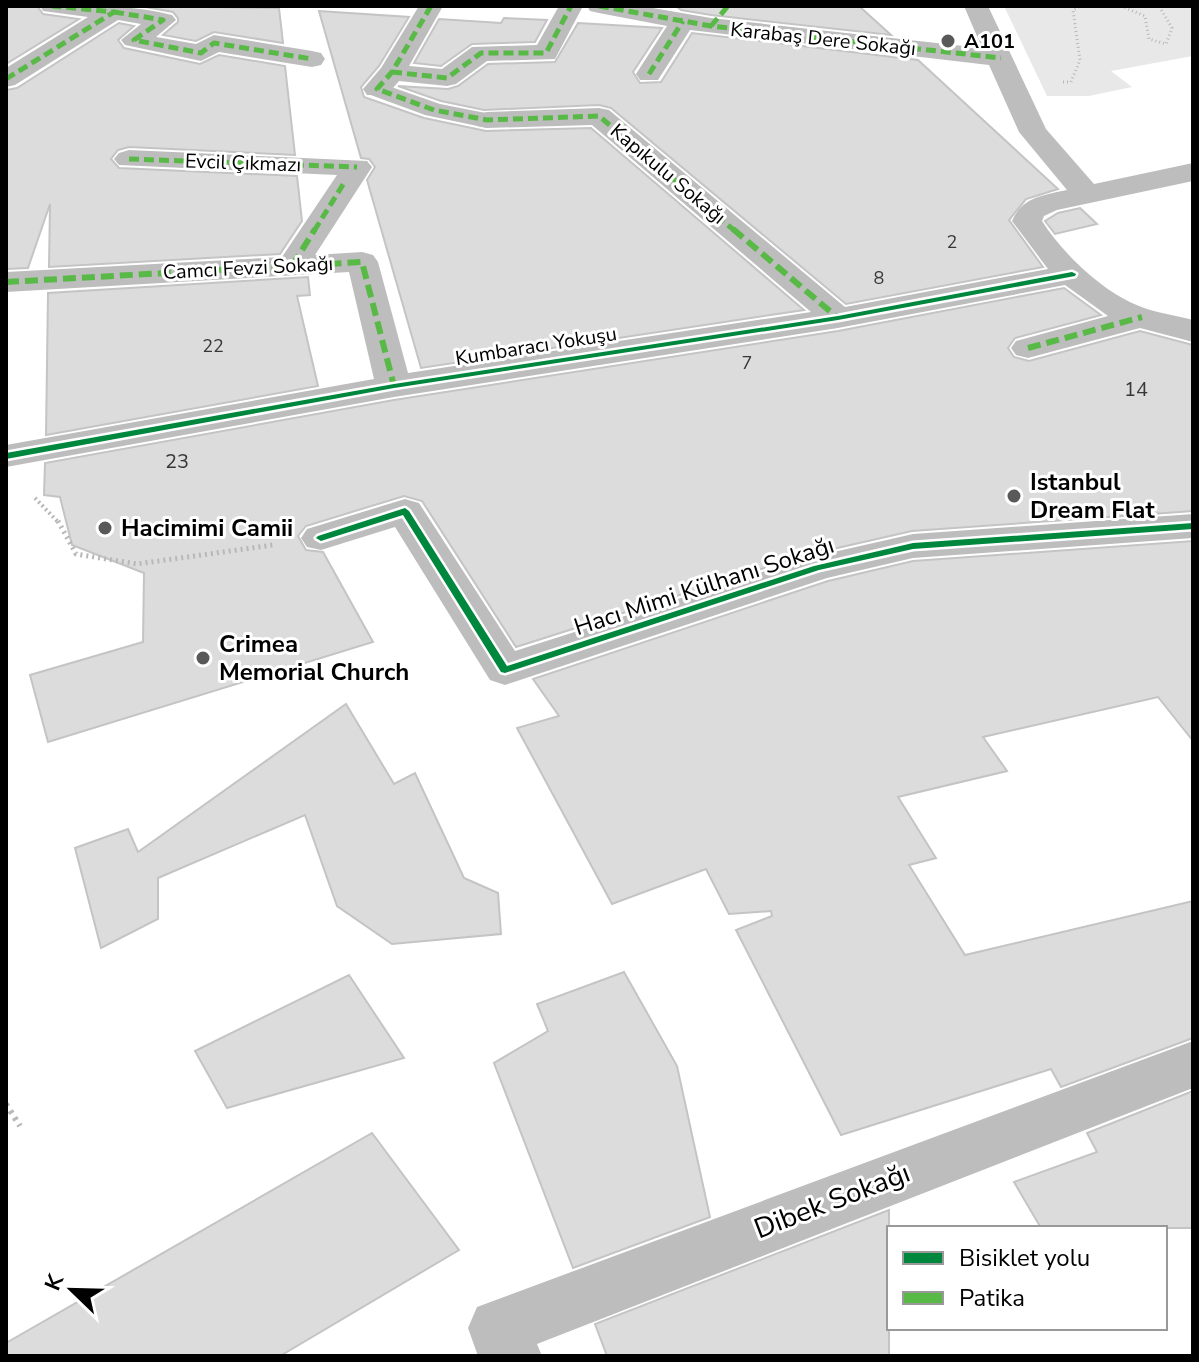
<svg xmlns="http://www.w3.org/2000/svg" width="1199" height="1362" viewBox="0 0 1199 1362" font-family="'Nunito Sans',sans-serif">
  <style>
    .green { fill: #e8e8e8 }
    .building { fill: #dcdcdc; stroke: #c4c4c4; stroke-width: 2 }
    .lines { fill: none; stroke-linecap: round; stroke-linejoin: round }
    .path-far3 { stroke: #b8b8b8; stroke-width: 3; stroke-dasharray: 1 3; stroke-linecap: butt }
    .path-far2 { stroke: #b8b8b8; stroke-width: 4; stroke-dasharray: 2 3; stroke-linecap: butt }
    .path-far1 { stroke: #b8b8b8; stroke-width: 5; stroke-dasharray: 2 4; stroke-linecap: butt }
    .path { stroke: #b8b8b8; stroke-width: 6; stroke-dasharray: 3 5; stroke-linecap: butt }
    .pedestrian { fill: #bdbdbd; fill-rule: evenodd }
    .minor { fill: #bdbdbd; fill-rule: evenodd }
    .quiet-far1 { stroke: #58b947; stroke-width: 5; stroke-dasharray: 10 5; stroke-linecap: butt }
    .quiet { stroke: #58b947; stroke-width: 6; stroke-dasharray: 13 6; stroke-linecap: butt }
    .cycleway-casing { stroke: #fff; stroke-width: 5 }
    .cycleway { fill: #00873e; fill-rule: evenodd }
    .poi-dot { fill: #595959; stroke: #fff; stroke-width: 3 }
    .labels { text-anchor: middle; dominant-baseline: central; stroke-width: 6; stroke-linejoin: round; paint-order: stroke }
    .far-number-label { font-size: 18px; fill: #373737 }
    .far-street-label { font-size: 20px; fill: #000; stroke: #fff }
    .far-poi-label { font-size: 20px; font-weight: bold; fill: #000; stroke: #fff; text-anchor: start }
    .number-label { font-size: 20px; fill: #373737 }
    .poi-label { font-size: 24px; font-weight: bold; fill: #000; stroke: #fff; text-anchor: start }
    .street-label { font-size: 24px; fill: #000; stroke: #fff }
    .near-street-label { font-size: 28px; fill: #000; stroke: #fff }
  </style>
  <rect width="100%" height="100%" fill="#fff"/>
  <path class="green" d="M1004,6h189v50l-82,15 21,16 -43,9h-42z"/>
  <g class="building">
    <path d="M6,6h31l6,8 36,5 -73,45z"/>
    <path d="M140,6l139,2 4,35 -69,-11 -18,9 -33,-6 15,-13v-4l-5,-6z"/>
    <path d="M676,6h183l32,29 -180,-20 -30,-5z"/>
    <path d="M319,11l90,6 -30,49 -18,21 3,10 60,21 62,13 105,-3 213,182 -383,58 -54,-188 8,-13 -6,-8 -8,-1z"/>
    <path d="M504,18l43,2 -12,22 -63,2 -31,22 -27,-3 25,-44 62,4z"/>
    <path d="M119,23l15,3 -16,14 6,8 76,16 19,-9 66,11 10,89 -166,-8 -11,3 -7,9 8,9 178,8 5,45 -22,33 -231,13 1,-63 -22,64 -22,1v-179l11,-2z"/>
    <path d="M578,23l84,5 -29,44 7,11 21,-1 31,-49 226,27 140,129 -32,10 -17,21 34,47 -197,37 -235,-196 -12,-3 -115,5 -43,-9 -43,-15 50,3 10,-3 30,-22 67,-2z"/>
    <path d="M1080,208l17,16 -42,10 -10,-13 13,-8z"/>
    <path d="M308,277l2,18 -13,1 21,90 -272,49 2,-142z"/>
    <path d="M1064,288l37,27 -86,23 -7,10 6,9 15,4 111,-30 53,14v166l-281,20 -110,25 -286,91 -94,-146 -18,-5 -98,30 -8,10 8,14 17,2 50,90 -325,100 -18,-67 113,-33 1,-69 -72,-28 -12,-48 -16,-2 1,-32 349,-63 444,-69z"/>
    <path d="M1193,541v200l-35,-44 -175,40 24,34 -109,26 38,61 -27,7 56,90 228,-54v137l-132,49 -10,-18 -210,66 -105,-205 36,-14 -1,-5 -42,3 -23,-45 -94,35 -95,-176 42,-12 -26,-37 295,-98 85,-20z"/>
    <path d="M346,704l48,80 21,-11 49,105 34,15 3,41 -109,10 -55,-38 -32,-91 -147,63v41l-57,29 -26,-100 53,-19 10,23z"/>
    <path d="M624,972l53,94 33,151 -137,51 -79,-205 54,-32 -11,-27z"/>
    <path d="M349,975l55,83 -177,50 -32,-57z"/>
    <path d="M1193,1091v137h-152l-27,-46 83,-30 -10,-19z"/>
    <path d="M372,1133l87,117 -179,106h-274v-13z"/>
    <path d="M889,1210v146h-282l-12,-32z"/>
  </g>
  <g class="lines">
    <g class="path-far3">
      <path d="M1121,6l24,10 4,23 17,5 6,-16 -13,-22"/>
      <path d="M1190,6l3,1"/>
      <path d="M1063,82h8l9,-22 -7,-50 7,-4"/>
    </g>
    <path class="path-far2" d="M35,498l24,25"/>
    <path class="path-far1" d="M58,521l18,33 61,10 136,-19"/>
    <path class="path" d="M6,1104l14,22"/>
    <path class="pedestrian" d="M377,82l63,22 56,11 4,5 -4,5 -9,3 -62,-13 -57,-21 -3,-5 3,-5z"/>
    <g class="minor">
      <path d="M40,6c44,0 88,-2 132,9l4,5 -20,17 40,7 18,-9 98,16 9,2 4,6 -4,6 -9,2 -93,-15 -18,9 -76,-16 -4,-5 20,-16 -23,-4 -103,65 -9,2v-19l82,-51 -45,-6z"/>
      <path d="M419,6h24l-34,60 33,3 30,-22 65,-2 22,-39h24l-28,53 -68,2 -31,23 -9,2 -48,-5 -12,14h-20l-4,-6 18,-21z"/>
      <path d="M587,6h54l70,12 271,30 -18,-42h24l58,123 48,55 99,-21v18l-136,29 -13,6 -2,5c21,33 61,71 97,85 17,7 36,9 54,14v22l-53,-14 -112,30 -12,-3 -5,-7 5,-7 92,-25 -43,-31 -227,43 -444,69 -388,70v-22l368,-66 -25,-107 -343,20v-20l276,-15 55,-82 -218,-10 -5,-6 5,-6 10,-3 238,11 5,6 -57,88 47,-3 11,3 5,7 30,111 403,-61 -219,-187 -105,3 -10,-2 -4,-6 4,-6 10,-2 112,-4 10,2 236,197 203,-38 -36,-48c10,-24 32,-26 55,-31l-48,-58 -30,-67 -299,-35 -32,50h-18l-4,-6 31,-48 -68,-13 -9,-2z"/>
      <path d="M405,499l14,4 96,148 288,-92 110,-25 280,-20v24l-280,20 -86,20 -322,107 -15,-5 -95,-153 -74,23 -14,-3 -6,-9 6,-9z"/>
      <path d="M1193,1041v47l-656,256 5,12h-64l-10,-28 9,-21z"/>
    </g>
    <g class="quiet-far1">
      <path d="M431,6l-39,66 -15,17 57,21 53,10 112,-4 136,115"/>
      <path d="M599,6l112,20 290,32"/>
      <path d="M114,12l49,8 -29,20 67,13 13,-10 98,16"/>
      <path d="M711,26l17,-20"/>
      <path d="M392,72l55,6 34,-25h65l25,-47"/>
      <path d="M649,74l34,-53"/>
      <path d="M6,79l108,-67 -62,-6"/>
      <path d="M129,159l228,8"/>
      <path d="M314,231l30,-48"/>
    </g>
    <g class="quiet">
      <path d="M733,229l105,89"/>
      <path d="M292,266l23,-37"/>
      <path d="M6,282l356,-20 32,124"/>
      <path d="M1028,348l114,-31"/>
    </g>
    <defs>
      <g id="cycleway">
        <path d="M1072,272l4,2 -1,2 -237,44 -444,68 -388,71v-6l388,-69 444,-68z"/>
        <path d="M405,508l4,3 98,155 307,-100 99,-23 280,-20v6l-280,20 -94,21 -314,103 -4,-1 -98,-157 -79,25 -3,1 -5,-3 2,-2z"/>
      </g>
    </defs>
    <use href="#cycleway" class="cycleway-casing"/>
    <use href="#cycleway" class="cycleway"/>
  </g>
  <g class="poi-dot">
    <circle cx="948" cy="41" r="8"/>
    <circle cx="1014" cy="496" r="8"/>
    <circle cx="105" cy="528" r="8"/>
    <circle cx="203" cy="658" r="8"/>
  </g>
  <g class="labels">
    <g class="far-number-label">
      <text x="952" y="242">2</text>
      <text x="879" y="278">8</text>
      <text x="213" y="346">22</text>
      <text x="747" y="363">7</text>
    </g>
    <g class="far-street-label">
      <text transform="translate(823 39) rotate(6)">Karabaş Dere Sokağı</text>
      <text transform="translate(243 163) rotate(2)">Evcil Çıkmazı</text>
      <text transform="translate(668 174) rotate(40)">Kapıkulu Sokağı</text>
      <text transform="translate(248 268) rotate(-3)">Camcı Fevzi Sokağı</text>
      <text transform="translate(536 346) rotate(-9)">Kumbaracı Yokuşu</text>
    </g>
    <g class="far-poi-label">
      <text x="964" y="41">A101</text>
    </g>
    <g class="number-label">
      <text x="1136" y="389">14</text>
      <text x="177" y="461">23</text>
    </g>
    <g class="poi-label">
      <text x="1030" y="482">Istanbul<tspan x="1030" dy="28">Dream Flat</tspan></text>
      <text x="121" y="528">Hacimimi Camii</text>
      <text x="219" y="644">Crimea<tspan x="219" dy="28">Memorial Church</tspan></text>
    </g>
    <g class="street-label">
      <text transform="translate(704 586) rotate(-18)">Hacı Mimi Külhanı Sokağı</text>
    </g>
    <g class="near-street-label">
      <text transform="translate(832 1201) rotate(-21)">Dibek Sokağı</text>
    </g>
  </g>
  <rect width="1199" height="1362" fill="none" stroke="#000000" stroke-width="16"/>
  <rect x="887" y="1226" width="280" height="104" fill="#ffffff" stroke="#999999" stroke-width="2"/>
  <rect x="903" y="1252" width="40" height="12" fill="#00873e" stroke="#999999" stroke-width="2"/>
  <text x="959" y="1266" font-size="24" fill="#000000">Bisiklet yolu</text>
  <rect x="903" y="1292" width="40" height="12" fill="#58b947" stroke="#999999" stroke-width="2"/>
  <text x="959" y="1306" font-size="24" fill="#000000">Patika</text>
  <g transform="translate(72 1290) rotate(293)" stroke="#ffffff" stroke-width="6" paint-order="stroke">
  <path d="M0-6L14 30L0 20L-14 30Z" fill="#000000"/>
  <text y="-12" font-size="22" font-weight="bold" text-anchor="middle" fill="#000000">K</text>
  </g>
</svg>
